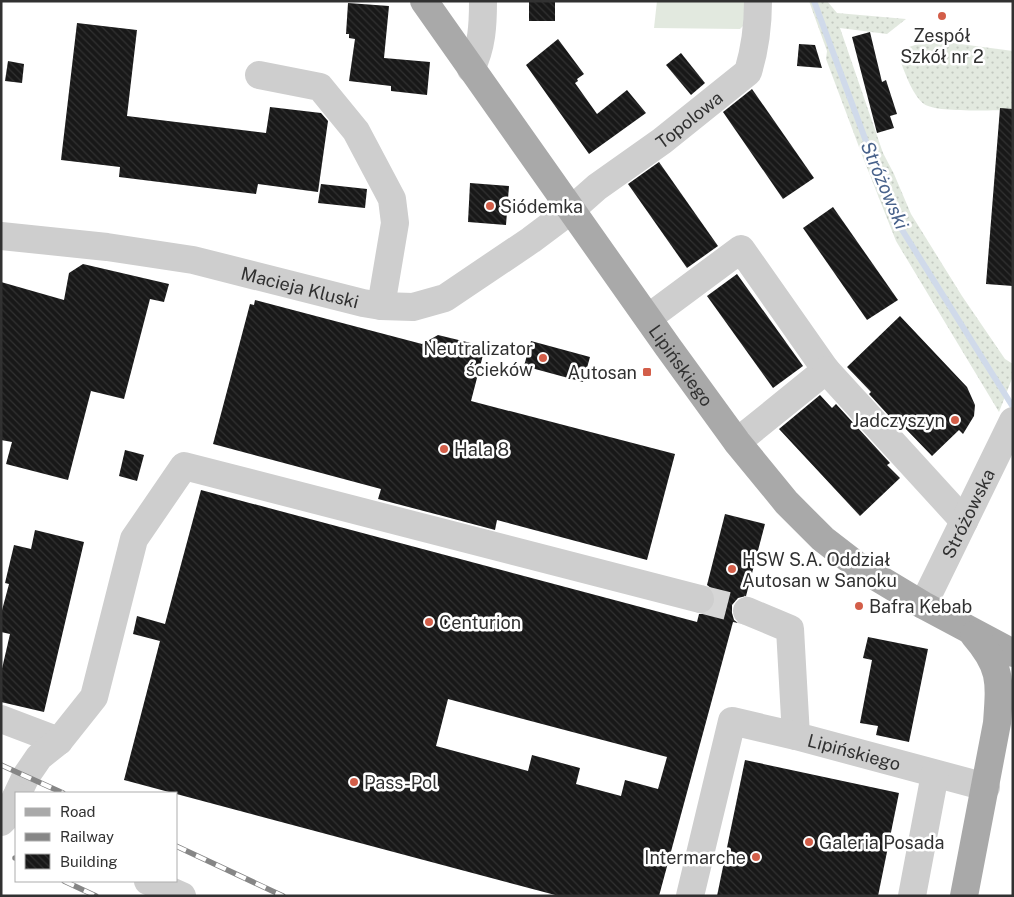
<svg xmlns="http://www.w3.org/2000/svg" width="1014" height="897" viewBox="0 0 1014 897" font-family="'Public Sans',sans-serif">
  <style>
    .grass { fill: url(#grass-dots) }
    .green { fill: #e2e9df }
    .lines { fill: none; stroke-linecap: round; stroke-linejoin: round }
    .stream { stroke: #d0daea; stroke-width: 6 }
    .building { fill: url(#building-back-hatch); fill-rule: evenodd }
    .minor-tunnel { stroke: #d6d6d6; stroke-width: 28; stroke-dasharray: 28 14; stroke-linecap: butt }
    .minor { stroke: #cecece; stroke-width: 28 }
    .major { stroke: #a9a9a9; stroke-width: 28 }
    .rail-casing { stroke: #868686; stroke-width: 5.5 }
    .rail { stroke: #fff; stroke-width: 4; stroke-dasharray: 11; stroke-linecap: butt }
    .poi-dot { fill: #d35e49; stroke: #fff; stroke-width: 2 }
    .labels { text-anchor: middle; dominant-baseline: central; stroke-width: 5; stroke-linejoin: round; paint-order: stroke }
    .poi-label { font-size: 18px; fill: #313131; stroke: #fff; text-anchor: start }
    .street-label { font-size: 18px; fill: #313131; stroke: #fff }
    .water-label { font-size: 19px; font-style: italic; fill: #48628b; stroke: #fff }
  </style>
  <defs>
    <pattern id="grass-dots" width="8" height="8" patternUnits="userSpaceOnUse" patternTransform="scale(1.25)"><rect width="8" height="8" fill="#e2e9df"/><path d="M2 2h.1M6 6h.1" fill="none" stroke="#c2c8c0" stroke-width="1.8" stroke-linecap="round"/></pattern>
    <pattern id="building-back-hatch" width="6" height="6" patternUnits="userSpaceOnUse" patternTransform="scale(1.25)"><rect width="6" height="6" fill="#181818"/><path d="M-1 5l2 2M0 0l6 6M5-1l2 2" fill="none" stroke="#313131"/></pattern>
  </defs>
  <rect width="100%" height="100%" fill="#fff"/>
  <g class="grass">
    <path d="M809,1h18l10,12 69,6 -19,15 -47,-6 43,125 11,21 17,40 51,82 43,63 8,5v12l-14,36 -103,-171 -34,-86 -36,-96 1,-8z"/>
    <path d="M930,40l83,11v59c-18,0 -77,3 -89,-6 -11,-8 -19,-31 -24,-44l6,-12z"/>
  </g>
  <path class="green" d="M657,1h90v21l-7,7 -86,-1z"/>
  <g class="lines">
    <path class="stream" d="M814,1l80,216 119,190"/>
  </g>
  <g class="building">
    <rect x="529" y="1" width="26" height="20"/>
    <path d="M348,3l41,3 -5,52 46,4 -3,33 -36,-4v-5l-42,-5 6,-42 -6,-1v-4h-3z"/>
    <path d="M77,23l60,7 -10,86 139,17 4,-26 51,6 7,8 -10,71 -60,-8 -2,10 -137,-17 1,-10 -59,-7z"/>
    <path d="M870,32l12,50 4,-2 11,34 -7,2 4,12 -17,5 -25,-96z"/>
    <path d="M558,39l26,35 -7,5 1,2 -3,2 22,31 30,-24 19,23 -57,41 -63,-89z"/>
    <path d="M799,44l16,1 7,23 -25,-2z"/>
    <path d="M681,53l24,30 -14,12 -25,-30z"/>
    <path d="M8,61l16,3 -2,19 -17,-2z"/>
    <path d="M752,89l62,89 -31,21 -60,-87z"/>
    <path d="M1000,108l13,1v177l-27,-2z"/>
    <path d="M659,162l59,84 -31,22 -59,-84z"/>
    <path d="M470,183l39,3 -3,39 -38,-3z"/>
    <path d="M321,184l46,5 -2,19 -47,-5z"/>
    <path d="M833,207l65,93 -31,20 -64,-92z"/>
    <path d="M83,264l86,20 -5,18 -14,-3 -26,100 -33,-8 -23,89 -62,-16 6,-22 -11,-2v-158l63,18 5,-27z"/>
    <path d="M737,274l66,92 -30,22 -66,-92z"/>
    <path d="M255,300l167,44 16,-9 37,9 8,11 -12,46 204,53 -28,106 -150,-40 -2,10 -56,-15 -61,-16 3,-10 -168,-45 37,-140 4,1z"/>
    <path d="M900,316l67,71 8,18 -1,11 -11,18 -4,-4 -27,26 -29,-30 -2,3 -32,-35 2,-2 -24,-25z"/>
    <path d="M531,341l59,16 -7,25 -59,-16z"/>
    <path d="M820,395l12,13 4,-4 54,59 -3,2 13,13 -40,38 -81,-87z"/>
    <path d="M125,450l19,5 -7,26 -18,-5z"/>
    <path d="M201,490l496,132 2,-8h6l6,-4 4,-7v-9l-4,-6 -4,-3 18,-71 40,10 -19,72 -8,2 -6,7v8l2,7 4,3 -5,-1 -74,274h-100l-435,-116 36,-139 -27,-7 4,-18 28,8zM448,699l219,58 -9,32 -33,-9 -4,16 -45,-12 4,-16 -48,-13 -4,16 -92,-25z"/>
    <path d="M35,530l49,12 -40,170 -43,-10v-29l9,-39 -9,-2v-18l8,-30 -4,-1 9,-38 17,4z"/>
    <path d="M868,637l60,12 -19,93 -33,-7 2,-9 -18,-3 12,-63 -9,-2z"/>
    <path d="M745,760l154,33 -21,103h-161z"/>
  </g>
  <g class="lines">
    <path class="minor-tunnel" d="M700,599l47,12"/>
    <g class="minor">
      <path d="M471,69c11,-22 12,-44 12,-68"/>
      <path d="M259,75l61,12 36,44 36,68 3,24 -14,83"/>
      <path id="s1" d="M1,236l106,11 86,13 170,43 18,3 32,1 32,-9 86,-58 40,-30 26,-23 65,-46 86,-69c7,-23 10,-47 10,-71"/>
      <path d="M648,318l93,-69 85,121 -89,72"/>
      <path d="M826,370l138,151"/>
      <path id="s2" d="M923,605l90,-184"/>
      <path id="s3" d="M747,611l43,18 6,107 190,51"/>
      <path d="M1,719l58,22"/>
      <path d="M18,793l8,-17 13,-19 20,-16 35,-44 40,-158 50,-73 516,133"/>
      <path d="M1,822l7,-7 8,-18"/>
      <path d="M148,881l34,15"/>
      <path d="M690,896l42,-175 64,15"/>
      <path d="M912,896l23,-122"/>
    </g>
    <g class="major">
      <path id="s4" d="M424,1l244,346 69,95 50,61 36,36 35,27 65,39 90,48"/>
      <path d="M964,896l33,-173c3,-41 5,-56 -23,-88"/>
    </g>
    <defs>
      <g id="rail">
        <path d="M1,765l62,28"/>
        <path d="M176,846l107,50"/>
        <path d="M15,858h1"/>
        <path d="M64,881l32,15"/>
      </g>
    </defs>
    <use href="#rail" class="rail-casing"/>
    <use href="#rail" class="rail"/>
  </g>
  <g class="poi-dot">
    <circle cx="942" cy="16" r="5"/>
    <circle cx="490" cy="206" r="5"/>
    <circle cx="543" cy="358" r="5"/>
    <rect x="642" y="367" width="10" height="10" rx="2.5"/>
    <circle cx="955" cy="420" r="5"/>
    <circle cx="444" cy="449" r="5"/>
    <circle cx="732" cy="569" r="5"/>
    <circle cx="859" cy="606" r="5"/>
    <circle cx="429" cy="622" r="5"/>
    <circle cx="354" cy="782" r="5"/>
    <circle cx="809" cy="842" r="5"/>
    <circle cx="756" cy="857" r="5"/>
  </g>
  <g class="labels">
    <g class="poi-label">
      <text x="942" y="35" text-anchor="middle">Zespół<tspan x="942" dy="21">Szkół nr 2</tspan></text>
      <text x="500" y="206">Siódemka</text>
      <text x="533" y="348" text-anchor="end">Neutralizator<tspan x="533" dy="21">ścieków</tspan></text>
      <text x="637" y="372" text-anchor="end">Autosan</text>
      <text x="945" y="420" text-anchor="end">Jadczyszyn</text>
      <text x="454" y="449">Hala 8</text>
      <text x="742" y="559">HSW S.A. Oddział<tspan x="742" dy="21">Autosan w Sanoku</tspan></text>
      <text x="869" y="606">Bafra Kebab</text>
      <text x="439" y="622">Centurion</text>
      <text x="364" y="782">Pass-Pol</text>
      <text x="819" y="842">Galeria Posada</text>
      <text x="746" y="857" text-anchor="end">Intermarche</text>
    </g>
    <g class="street-label">
      <text stroke="none"><textPath href="#s1" startOffset="755">Topolowa</textPath></text>
      <text stroke="none"><textPath href="#s1" startOffset="304">Macieja Kluski</textPath></text>
      <text stroke="none"><textPath href="#s4" startOffset="446">Lipińskiego</textPath></text>
      <text stroke="none"><textPath href="#s2" startOffset="102">Stróżowska</textPath></text>
      <text stroke="none"><textPath href="#s3" startOffset="214">Lipińskiego</textPath></text>
    </g>
    <g class="water-label">
      <text transform="translate(885 185) rotate(67)">Stróżowski</text>
    </g>
  </g>
  <rect width="1014" height="897" fill="none" stroke="#313131" stroke-width="5"/>
  <rect x="15" y="792" width="162" height="90" fill="#ffffff" stroke="#adadad"/>
  <rect x="25" y="808" width="25" height="8" fill="#a9a9a9" stroke="#adadad"/>
  <text x="60" y="817" font-size="15" fill="#313131">Road</text>
  <rect x="25" y="833" width="25" height="8" fill="#868686" stroke="#adadad"/>
  <text x="60" y="842" font-size="15" fill="#313131">Railway</text>
  <rect x="25" y="854" width="25" height="15" fill="url(#building-back-hatch)" stroke="#adadad"/>
  <text x="60" y="867" font-size="15" fill="#313131">Building</text>
</svg>
